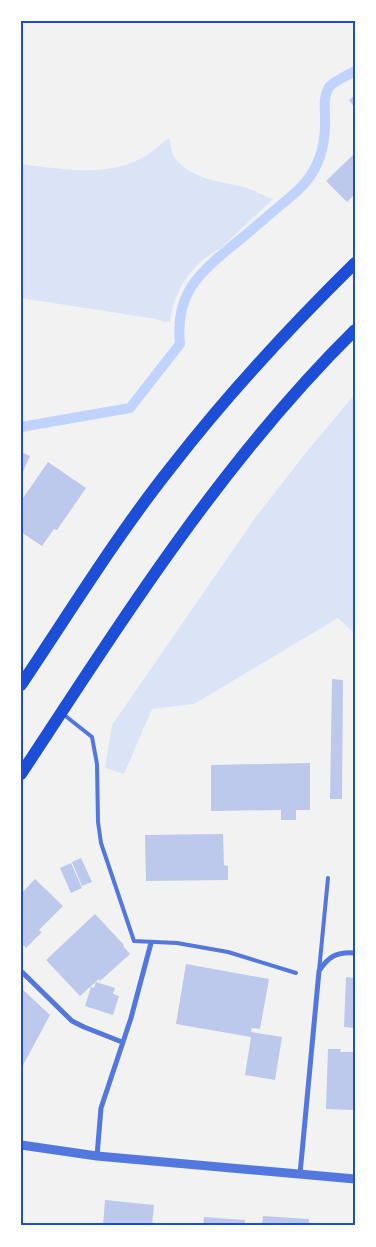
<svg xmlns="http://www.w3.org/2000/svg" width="376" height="1247" viewBox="0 0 376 1247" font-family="Commissioner,sans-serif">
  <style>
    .green { fill: #dbe4f7 }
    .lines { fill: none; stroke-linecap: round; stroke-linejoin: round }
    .stream { stroke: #bfd3fe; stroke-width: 10 }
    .building { fill: #bdc9ec }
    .service { stroke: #5277de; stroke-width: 4 }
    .minor { stroke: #5277de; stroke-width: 5 }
    .tertiary { stroke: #5277de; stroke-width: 9 }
    .primary { stroke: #1d4ed8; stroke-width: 12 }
    .neatline { fill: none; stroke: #1d4ed8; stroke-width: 2 }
  </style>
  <rect width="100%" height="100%" fill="#f2f2f2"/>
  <g class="green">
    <path d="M169,138c2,6 2,14 5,19 14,20 44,25 66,29 11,2 22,9 33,13l-53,50c-28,13 -47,43 -50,73h-6l-8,-3 -135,-21v-134c37,5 85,13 119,-5 11,-5 19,-14 29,-21z"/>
    <path d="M355,394v240l-17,-16 -144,86 -42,5 -28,65 -19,-6 7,-43 143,-207 53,-68z"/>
  </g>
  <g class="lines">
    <path class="stream" d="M21,427l109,-19 50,-64c-5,-49 17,-69 52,-98 17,-13 33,-28 50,-42 7,-6 16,-13 22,-20 17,-19 22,-42 21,-67 0,-10 -2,-20 4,-30 5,-6 19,-12 26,-16"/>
  </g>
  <g class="building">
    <path d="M355,95v13l-6,-8z"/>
    <path d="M355,153v41l-8,8 -21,-21z"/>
    <path d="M21,452l9,4 -9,20z"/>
    <path d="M48,462l38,26 -29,42 -3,-1 -12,17 -21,-14v-31z"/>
    <path d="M332,679l11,1 -1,119h-12z"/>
    <path d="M310,763v47h-14v10h-15v-10l-70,1v-46z"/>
    <path d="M223,834l1,31 4,1v14l-82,1 -1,-46z"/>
    <path d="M81,858l11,24 -10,4 -10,-24z"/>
    <path d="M71,863l11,25 -11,5 -11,-25z"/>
    <path d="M35,879l28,27 -24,24 3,2 -16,16 -2,-3 -3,3v-54z"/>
    <path d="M95,914l29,31 -1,1 7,8 -30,27 -1,-2 -19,17 -34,-36z"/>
    <path d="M186,964l83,15 -9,50 -8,-1 -1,4 31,5 -7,43 -30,-5 6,-38 -75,-13z"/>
    <path d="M346,977l9,1v50l-11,-1z"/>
    <path d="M96,982l19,6 -2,6 6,2 -6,19 -28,-9 6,-19 3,1z"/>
    <path d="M21,988l29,27 -29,54z"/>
    <path d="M328,1049h13l-1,3h15v58l-29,-1z"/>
    <path d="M105,1200l49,5 -2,21h-49z"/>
    <path d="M263,1216l46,3v7h-47z"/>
    <path d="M204,1217l41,3v6h-42z"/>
  </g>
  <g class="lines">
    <g class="service">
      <path d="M63,714l29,23 5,27 1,58 3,21 33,98 43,2 51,9 68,21"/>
      <path d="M319,971l9,-93"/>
    </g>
    <g class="minor">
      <path d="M21,971l51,50 12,6 38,15"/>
      <path d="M97,1156l4,-48 30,-90 20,-75"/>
      <path d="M300,1174l19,-203c9,-14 18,-20 36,-18"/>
    </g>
    <path class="tertiary" d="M21,1145l76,11 258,23"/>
    <g class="primary">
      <path d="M21,685c49,-73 96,-150 151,-219 56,-72 118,-139 183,-203"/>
      <path d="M21,774c102,-155 201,-313 334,-444"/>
    </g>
  </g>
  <rect width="376" height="1247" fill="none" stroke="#ffffff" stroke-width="45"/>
  <rect x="22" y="22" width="332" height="1202" class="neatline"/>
</svg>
